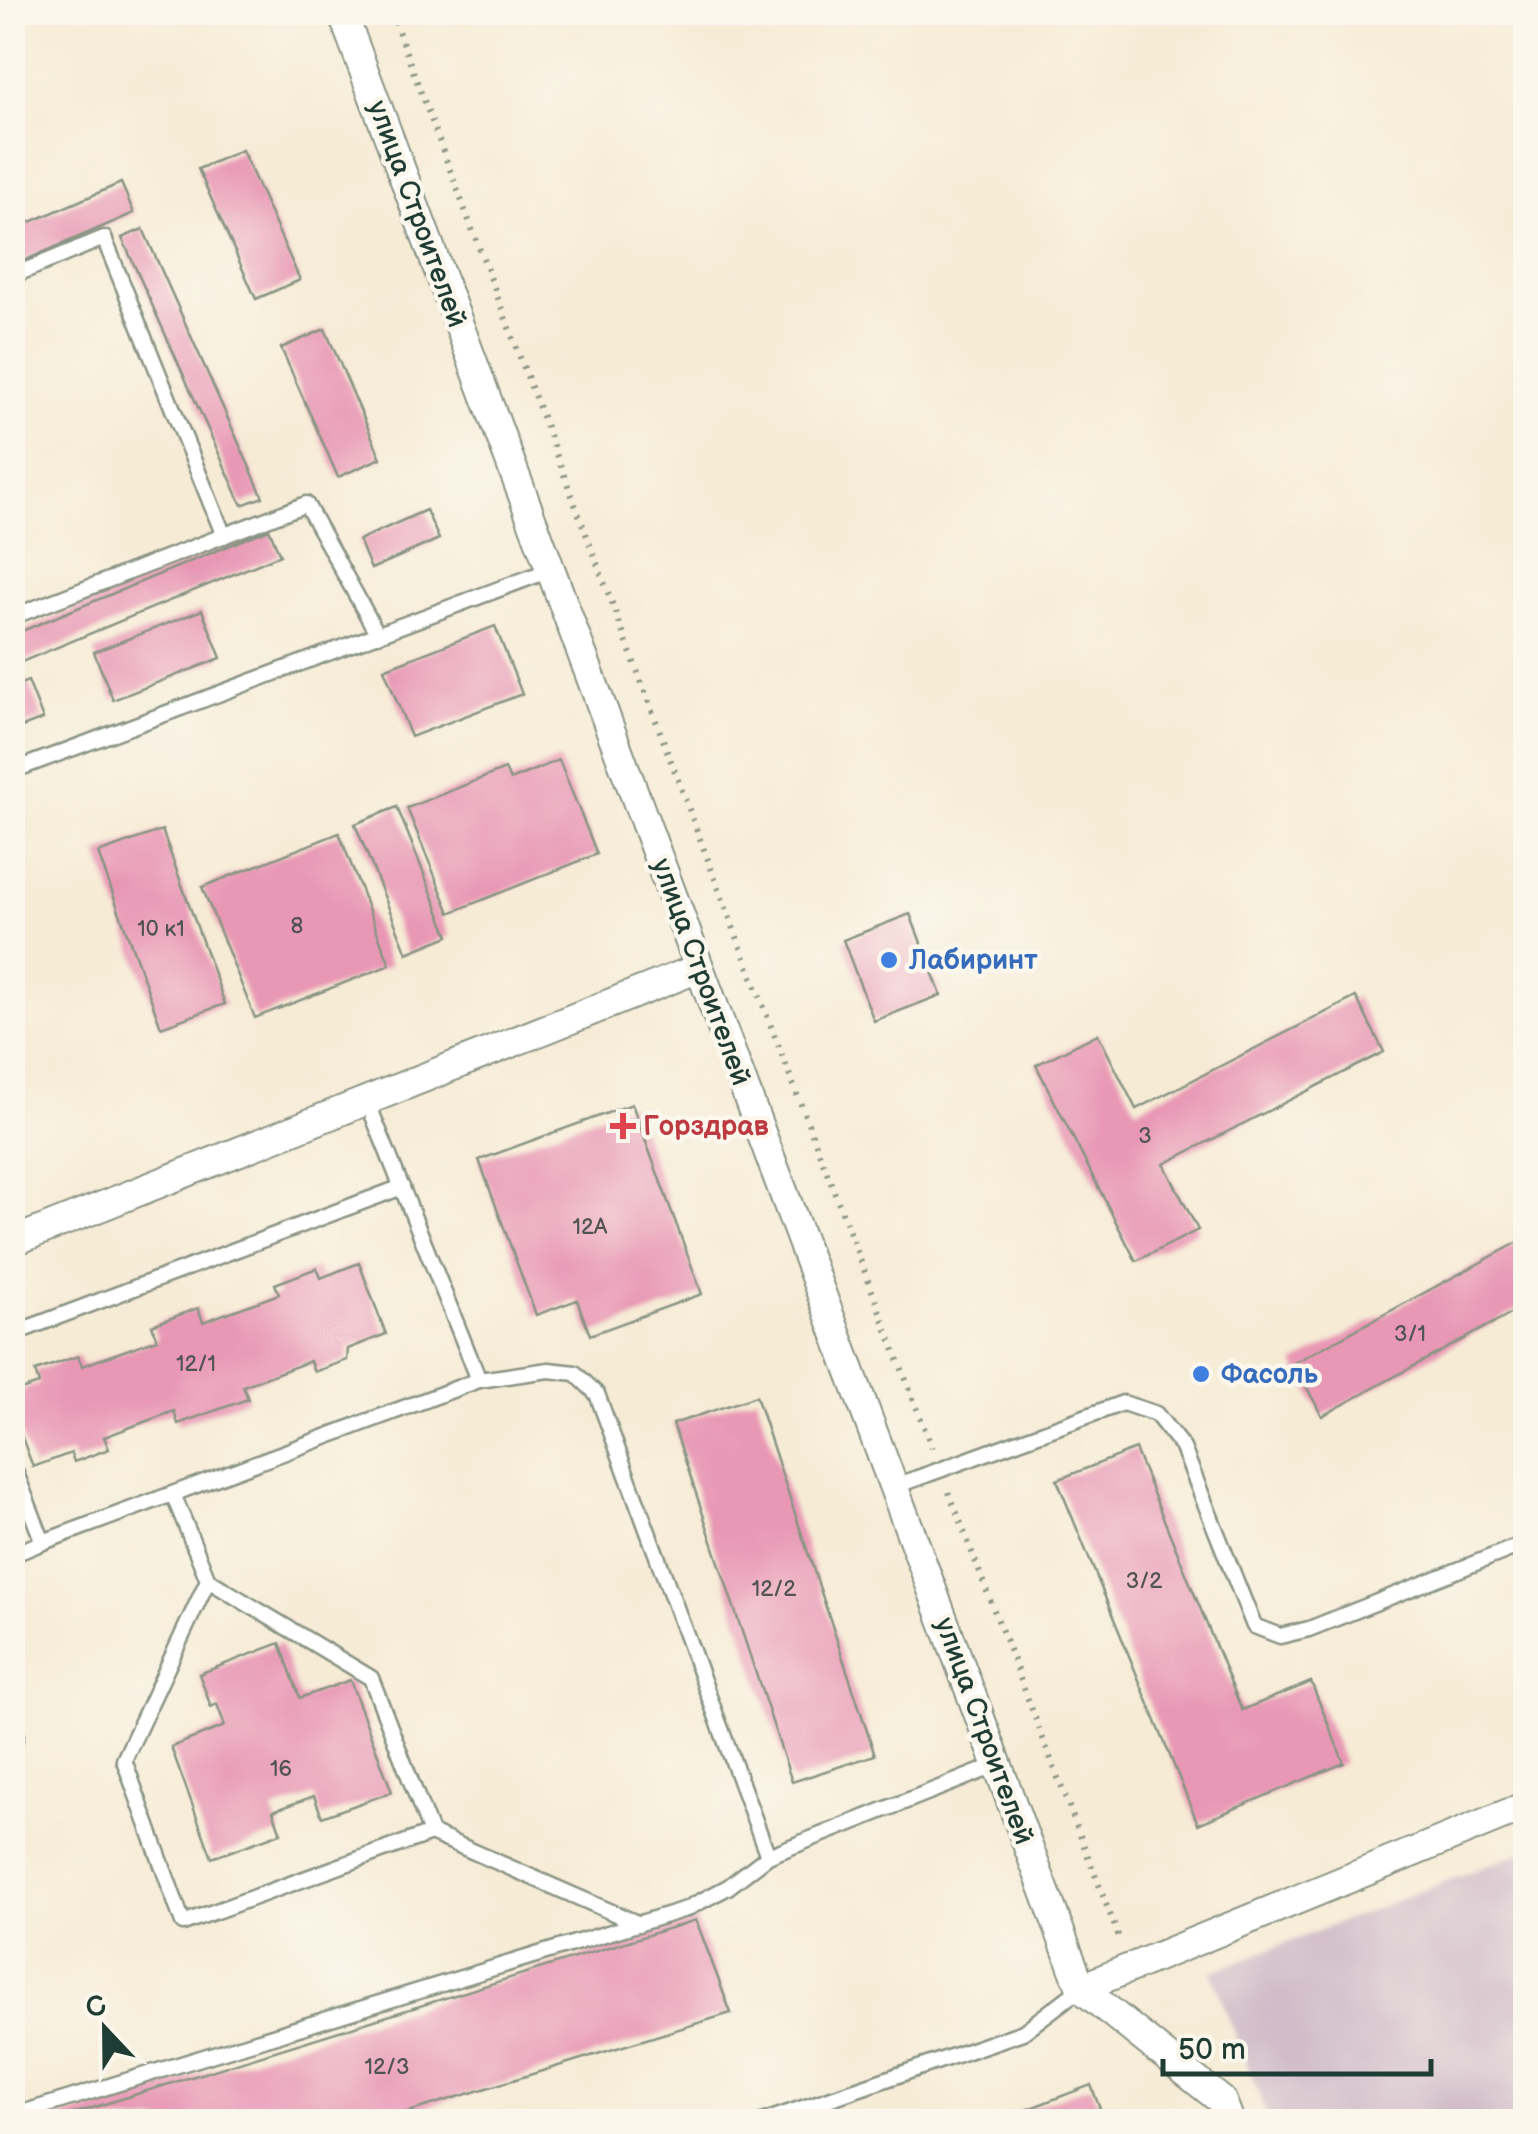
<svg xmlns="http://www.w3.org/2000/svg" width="1538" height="2134" viewBox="0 0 1538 2134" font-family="'Balsamiq Sans',sans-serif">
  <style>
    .industrial { fill: #d1bdc9 }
    .building { fill: #e898b5 }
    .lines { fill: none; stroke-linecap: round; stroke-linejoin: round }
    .service-casing { stroke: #8a9484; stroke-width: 19 }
    .minor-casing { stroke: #8a9484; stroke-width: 32 }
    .path { stroke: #8a9484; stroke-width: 6; stroke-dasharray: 2.5 8; stroke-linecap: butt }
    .service { stroke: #fff; stroke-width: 14 }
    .minor { stroke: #fff; stroke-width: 28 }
    .shop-dot { fill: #3f7fe0; stroke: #fbf7ec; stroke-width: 4 }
    .health-dot { fill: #e0444e; stroke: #fbf7ec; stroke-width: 4 }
    .labels { text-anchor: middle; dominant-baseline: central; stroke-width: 9; stroke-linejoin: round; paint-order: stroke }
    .number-label { font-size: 22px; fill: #515454 }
    .street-label { font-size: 28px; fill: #1f3d34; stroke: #fbf7ec }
    .shop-label { font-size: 28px; font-weight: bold; fill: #366cbe; stroke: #fbf7ec; text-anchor: start }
    .health-label { font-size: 28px; font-weight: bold; fill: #be3a42; stroke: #fbf7ec; text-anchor: start }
  </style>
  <rect width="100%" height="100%" fill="#fbf7ec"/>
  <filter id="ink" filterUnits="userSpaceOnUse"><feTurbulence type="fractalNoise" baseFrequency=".01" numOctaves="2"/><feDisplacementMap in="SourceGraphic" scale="20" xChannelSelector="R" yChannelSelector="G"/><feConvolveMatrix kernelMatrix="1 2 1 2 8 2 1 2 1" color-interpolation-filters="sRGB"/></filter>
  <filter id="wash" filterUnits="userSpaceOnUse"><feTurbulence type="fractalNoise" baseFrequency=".0048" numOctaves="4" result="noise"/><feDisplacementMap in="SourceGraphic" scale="40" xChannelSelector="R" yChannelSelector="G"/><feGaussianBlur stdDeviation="2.25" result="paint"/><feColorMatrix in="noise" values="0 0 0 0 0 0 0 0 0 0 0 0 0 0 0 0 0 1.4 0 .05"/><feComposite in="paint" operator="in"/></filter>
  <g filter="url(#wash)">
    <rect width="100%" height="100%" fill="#f6ebd5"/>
    <path class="industrial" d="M1525,1851v270h-256l-58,-149z"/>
    <g id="blocks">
      <g class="building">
        <path d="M242,150l58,130 -44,19 -58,-130z"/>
        <path d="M121,183l13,30 -122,53v-36z"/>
        <path d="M143,229l120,268 -21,8 -120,-267z"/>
        <path d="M325,329l56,129 -43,19 -57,-129z"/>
        <path d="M426,510l13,29 -68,30 -12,-29z"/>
        <path d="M269,529l11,26 -268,111v-31z"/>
        <path d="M202,610l19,48 -108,42 -19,-48z"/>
        <path d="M495,626l27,68 -111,43 -27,-68z"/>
        <path d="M28,681l15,38 -31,12v-44z"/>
        <path d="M559,760l38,94 -147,59 -43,-105 98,-39 5,11z"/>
        <path d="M397,807l52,129 -42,17 -52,-129z"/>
        <path d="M162,830l63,174 -64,23 -63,-174z"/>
        <path d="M339,833l51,132 -135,53 -53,-131z"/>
        <path d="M910,914l31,81 -67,26 -31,-81z"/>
        <path d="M1356,997l28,55 -220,112 34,66 -62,31 -100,-196 62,-31 38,75z"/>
        <path d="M632,1104l70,190 -112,41 -13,-35 -41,15 -57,-155z"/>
        <path d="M1526,1238v67l-204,111 -28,-53z"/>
        <path d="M359,1263l27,71 -38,15 -1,11 -33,12 -4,-11 -67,25 5,13 -70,25 -4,-13 -70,26 5,12 -35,13 -3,-9 -38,14 -21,-56v-18l27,-9 -4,-13 43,-15 4,10 75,-27 -5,-14 46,-17 5,14 76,-28 -4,-10 42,-16 4,10z"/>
        <path d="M756,1396l119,359 -83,27 -119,-358z"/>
        <path d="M1135,1449l107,261 69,-28 33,81 -146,61 -141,-344z"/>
        <path d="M280,1643l20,55 50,-18 42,112 -70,25 -8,-21 -41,15 8,22 -69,25 -41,-111 54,-21 -8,-22 -6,3 -12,-33z"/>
        <path d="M696,1920l35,93 -355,109h-329z"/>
        <path d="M1091,2085l14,37h-109v-1z"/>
      </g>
    </g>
  </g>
  <g filter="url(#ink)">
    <use href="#blocks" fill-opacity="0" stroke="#8a9484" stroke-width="2.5"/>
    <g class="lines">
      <defs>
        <g id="service">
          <path d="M12,276l92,-38 120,298"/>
          <path d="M12,617l294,-113 72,131"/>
          <path d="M12,771l538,-201"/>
          <path d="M12,1334l390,-147"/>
          <path d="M479,1380l70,-10 26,3 22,21 171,462"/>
          <path d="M12,1463l31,79 436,-162 -112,-279"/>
          <path d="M893,1487l230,-84 33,11 27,34 71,178 26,10 29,-7 217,-86"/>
          <path d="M173,1494l35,86 163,98 60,155 208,91"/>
          <path d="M12,1555l31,-13"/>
          <path d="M208,1580l-84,180 59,163 248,-90"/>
          <path d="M12,1727l4,8 -4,15"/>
          <path d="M12,2116l674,-207 42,-22 40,-31 229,-91"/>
          <path d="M762,2122l261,-90 58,-44"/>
        </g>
        <g id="minor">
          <path d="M342,12l739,1976 141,113 8,21"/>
          <path d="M12,1242l687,-274"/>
          <path d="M1081,1988l445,-182"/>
        </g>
      </defs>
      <use href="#service" class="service-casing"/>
      <use href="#minor" class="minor-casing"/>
      <g class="path">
        <path d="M391,12l333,891 208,545"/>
        <path d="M949,1492l172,451"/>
      </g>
      <use href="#service" class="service"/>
      <use href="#minor" class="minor"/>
    </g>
  </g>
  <g class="shop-dot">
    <circle cx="889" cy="960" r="10"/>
    <circle cx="1201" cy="1374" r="10"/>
  </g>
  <path class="health-dot" d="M618 1111h10v10h10v10h-10v10h-10v-10h-10v-10h10z"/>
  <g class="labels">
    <g class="number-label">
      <text x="297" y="926">8</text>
      <text x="161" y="929">10 к1</text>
      <text x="1145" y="1136">3</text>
      <text x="590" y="1227">12А</text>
      <text x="1410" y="1334">3/1</text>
      <text x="196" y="1364">12/1</text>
      <text x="1144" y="1581">3/2</text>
      <text x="774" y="1589">12/2</text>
      <text x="281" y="1769">16</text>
      <text x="387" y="2067">12/3</text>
    </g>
    <g class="street-label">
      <text transform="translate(417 214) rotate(70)">улица Строителей</text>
      <text transform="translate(701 972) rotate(70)">улица Строителей</text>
      <text transform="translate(984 1731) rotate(70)">улица Строителей</text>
    </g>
    <g class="shop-label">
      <text x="909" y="960">Лабиринт</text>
      <text x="1221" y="1374">Фасоль</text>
    </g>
    <g class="health-label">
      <text x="643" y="1126">Горздрав</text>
    </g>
  </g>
  <rect width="1538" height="2134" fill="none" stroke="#fbf7ec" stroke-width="50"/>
  <g transform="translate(105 2029) rotate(338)" stroke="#fbf7ec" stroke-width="8" paint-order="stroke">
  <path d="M0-8L18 38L0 25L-18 38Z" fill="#1f3d34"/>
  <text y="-15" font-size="28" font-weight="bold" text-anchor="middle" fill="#1f3d34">С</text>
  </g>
  <path d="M1163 2059v15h268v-15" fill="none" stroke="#1f3d34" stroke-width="5"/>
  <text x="1178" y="2059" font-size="30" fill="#1f3d34" stroke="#fbf7ec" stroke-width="8" paint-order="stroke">50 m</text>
</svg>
